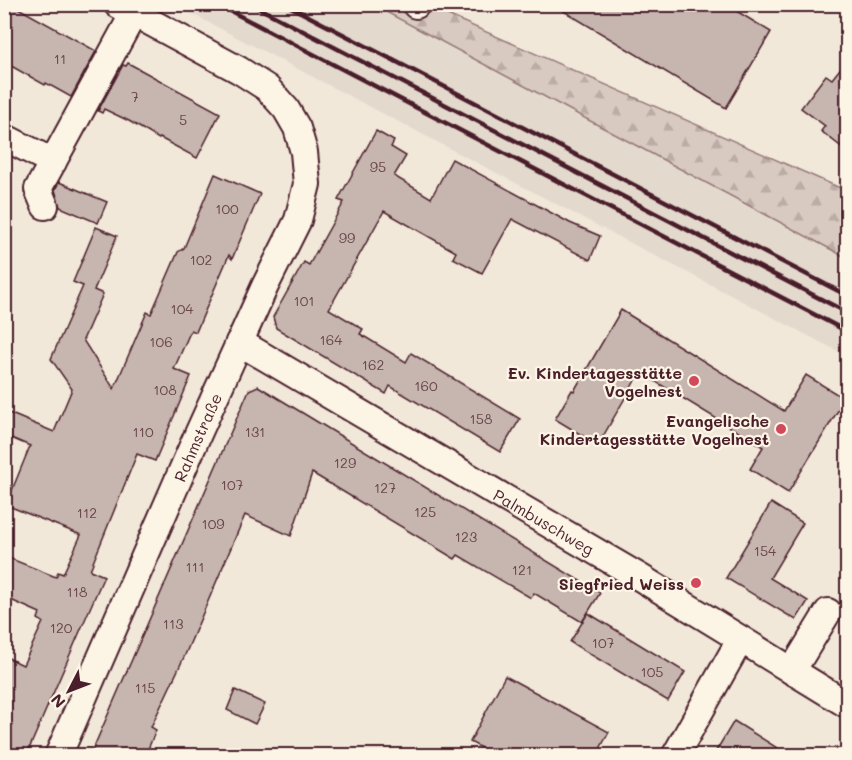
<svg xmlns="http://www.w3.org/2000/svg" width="852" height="760" viewBox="0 0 852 760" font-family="Mali,sans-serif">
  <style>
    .built { fill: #e4d9cd }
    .forest { fill: url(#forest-firs); stroke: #917476; stroke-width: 1.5 }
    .building { fill: #c7b6af; stroke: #4a1f2b; stroke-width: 1.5 }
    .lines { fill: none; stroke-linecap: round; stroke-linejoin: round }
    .minor-casing { stroke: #4a1f2b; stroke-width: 30 }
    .minor { stroke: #fcf5e5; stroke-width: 26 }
    .rail { stroke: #4a1f2b; stroke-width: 4.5 }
    .poi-dot { fill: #d1495b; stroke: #fcf5e5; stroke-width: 2 }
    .labels { text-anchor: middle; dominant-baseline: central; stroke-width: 4.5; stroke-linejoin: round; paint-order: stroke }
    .number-label { font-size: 14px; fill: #69454c }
    .poi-label { font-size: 16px; font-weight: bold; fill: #4a1f2b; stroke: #fcf5e5; text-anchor: end }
    .street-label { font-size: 16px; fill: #4a1f2b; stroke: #fcf5e5 }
  </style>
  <defs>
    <pattern id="forest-firs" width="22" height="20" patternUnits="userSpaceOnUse" patternTransform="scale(1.5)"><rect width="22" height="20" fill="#d8cac0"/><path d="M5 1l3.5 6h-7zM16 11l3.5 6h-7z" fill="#bbada5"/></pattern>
  </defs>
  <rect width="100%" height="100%" fill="#f1e8da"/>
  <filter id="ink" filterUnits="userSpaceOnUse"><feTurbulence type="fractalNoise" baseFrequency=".0167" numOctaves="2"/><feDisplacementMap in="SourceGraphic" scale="12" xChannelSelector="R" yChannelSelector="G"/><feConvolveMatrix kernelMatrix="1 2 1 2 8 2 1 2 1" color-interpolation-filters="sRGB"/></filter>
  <g filter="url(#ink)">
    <path class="built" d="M372,4l475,254v98l-672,-351z"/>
    <path class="forest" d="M391,5h34l422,186v67l-459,-245z"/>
    <g class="building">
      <path d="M4,4h7l85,47 -25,46 -25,-14 -1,2 -41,-23z"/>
      <path d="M552,4h173l46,28 -45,76z"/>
      <path d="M848,59v93l-27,-21 4,-5 -24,-18 25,-33 6,4z"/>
      <path d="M128,63l92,50 -23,45 -37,-20 -1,1 -30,-18 -25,-12 -2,4 -4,-2 25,-46 3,1z"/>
      <path d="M376,131l18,10 -3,6 15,9 -12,20 37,22 21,-39 118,64 30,13 -10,24 -78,-41 -30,54 -29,-15 3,-6 -72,-41 -55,98 34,20 -3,5 46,28 5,-9 109,66 -20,33 -110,-66 -4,8 -110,-66 -3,-11 31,-55 5,3 35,-63 -6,-2z"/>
      <path d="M215,174l45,20 -28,65 -3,-4 -33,77 -5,-2 -17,39 17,7 -36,85 -18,-7 -47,116 14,6 -78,180h-22v-100l19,9 20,-43 -5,-3 2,-6 -36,-16v-41l52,21 2,-5 5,2 18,-39 -75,-30 24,-59 -26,-11v-24l50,21 18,-43 -21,-30 32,-73 -10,-4 23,-55 21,9 -23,54 9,4 -20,46 31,49 33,-77 4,2 27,-62 6,-4z"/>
      <path d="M59,182l48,20 -9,21 -38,-16 -5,-17z"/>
      <path d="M621,310l163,101 22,-36 39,24 -57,94 -38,-24 13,-22 -123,-75 -42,73 -43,-26 17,-29 2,1z"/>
      <path d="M258,386l342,207 -18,29 -48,-29 -3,5 -73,-43 -3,4 -143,-86 -21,63 -46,-21 -60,140 -34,72 5,3 -11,26h-55l159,-366z"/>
      <path d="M771,503l32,20 -33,55 38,23 -12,19 -70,-42z"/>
      <path d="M588,613l97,59 -17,29 -98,-59z"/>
      <path d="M505,676l104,56 -13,24h-100l-26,-14z"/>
      <path d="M235,690l30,14 -10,20 -28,-14z"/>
      <path d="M734,721l56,35h-77z"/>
    </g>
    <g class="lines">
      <defs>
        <g id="minor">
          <path d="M416,5v-1"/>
          <path d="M4,137l49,25"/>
          <path d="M45,206l-7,-17 96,-176"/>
          <path id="s1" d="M239,342l402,236 207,127"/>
          <path d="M792,671l36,-59"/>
          <path id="s2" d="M58,756l140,-322 67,-148 33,-66 9,-36 -3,-32 -7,-24 -11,-19 -19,-21 -28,-18 -122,-66"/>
          <path d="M675,756l65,-116"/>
        </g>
      </defs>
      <use href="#minor" class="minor-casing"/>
      <use href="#minor" class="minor"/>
      <g class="rail">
        <path d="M217,4l631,328"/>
        <path d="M251,4l597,309"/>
        <path d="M285,4l563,292"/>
      </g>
    </g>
  </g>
  <g class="poi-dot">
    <circle cx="694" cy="381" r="6"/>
    <circle cx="781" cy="429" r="6"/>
    <circle cx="696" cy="583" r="6"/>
  </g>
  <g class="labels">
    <g class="number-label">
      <text x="60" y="58">11</text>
      <text x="135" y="96">7</text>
      <text x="183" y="119">5</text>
      <text x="378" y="166">95</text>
      <text x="227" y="208">100</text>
      <text x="347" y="237">99</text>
      <text x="201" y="259">102</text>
      <text x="304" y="300">101</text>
      <text x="182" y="308">104</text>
      <text x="331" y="339">164</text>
      <text x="161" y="341">106</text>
      <text x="373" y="364">162</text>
      <text x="426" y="385">160</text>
      <text x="165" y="389">108</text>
      <text x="481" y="418">158</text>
      <text x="143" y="431">110</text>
      <text x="255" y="431">131</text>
      <text x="345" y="462">129</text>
      <text x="232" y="484">107</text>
      <text x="385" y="487">127</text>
      <text x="425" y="511">125</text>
      <text x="87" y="512">112</text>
      <text x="213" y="523">109</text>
      <text x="466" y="536">123</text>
      <text x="765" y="550">154</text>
      <text x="195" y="566">111</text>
      <text x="522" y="569">121</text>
      <text x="77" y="591">118</text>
      <text x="173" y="623">113</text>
      <text x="61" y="627">120</text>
      <text x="603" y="642">107</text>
      <text x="652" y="671">105</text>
      <text x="145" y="687">115</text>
    </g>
    <g class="poi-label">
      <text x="682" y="372">Ev. Kindertagesstätte<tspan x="682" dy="18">Vogelnest</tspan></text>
      <text x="769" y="420">Evangelische<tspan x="769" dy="18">Kindertagesstätte Vogelnest</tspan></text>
      <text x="684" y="583">Siegfried Weiss</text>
    </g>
    <g class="street-label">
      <text stroke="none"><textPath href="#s2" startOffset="348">Rahmstraße</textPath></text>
      <text stroke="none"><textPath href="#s1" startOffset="354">Palmbuschweg</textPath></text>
    </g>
  </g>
  <rect width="852" height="760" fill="none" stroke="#fcf5e5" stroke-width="24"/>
  <rect x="12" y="12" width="828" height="736" fill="none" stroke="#4a1f2b" stroke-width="2" filter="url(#ink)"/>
  <g transform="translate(69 691) rotate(228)" stroke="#fcf5e5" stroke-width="4.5" paint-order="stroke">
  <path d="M0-4.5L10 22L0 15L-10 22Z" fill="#4a1f2b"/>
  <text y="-9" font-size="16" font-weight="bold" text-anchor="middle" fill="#4a1f2b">N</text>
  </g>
</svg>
